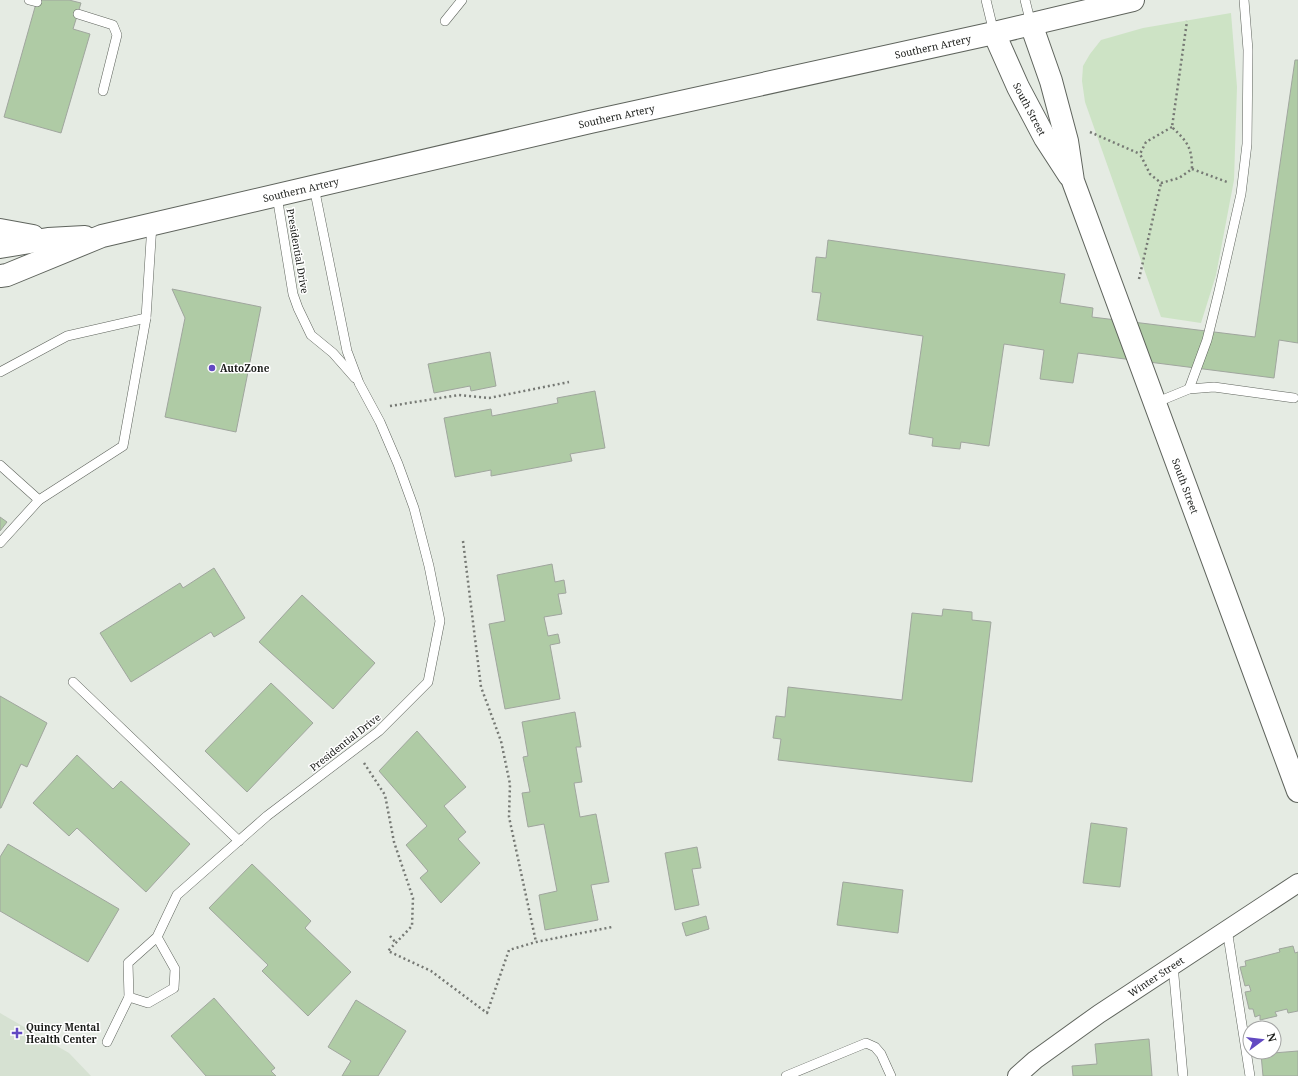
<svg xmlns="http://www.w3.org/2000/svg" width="1298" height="1076" viewBox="0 0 1298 1076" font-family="'Noto Serif',serif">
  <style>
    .built { fill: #d6e1d2 }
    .green { fill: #cde3c5 }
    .building { fill: #afcba5; stroke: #a0a69e }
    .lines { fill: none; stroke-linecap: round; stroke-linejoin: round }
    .service-casing { stroke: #5f645d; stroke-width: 10 }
    .minor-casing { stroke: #5f645d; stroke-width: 20 }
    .tertiary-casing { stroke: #5f645d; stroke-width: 24 }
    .primary-casing { stroke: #5f645d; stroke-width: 24 }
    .path { stroke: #767974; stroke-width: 2.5; stroke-dasharray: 2 3; stroke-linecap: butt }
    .service { stroke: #fff; stroke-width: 9 }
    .minor { stroke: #fff; stroke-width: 18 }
    .tertiary { stroke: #fff; stroke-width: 22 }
    .primary { stroke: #fff; stroke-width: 22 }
    .poi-dot { fill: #6249c2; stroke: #fff; stroke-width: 1.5 }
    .labels { text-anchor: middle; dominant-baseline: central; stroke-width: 3; stroke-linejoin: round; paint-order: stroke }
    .street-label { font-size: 10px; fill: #1a1c19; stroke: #fff }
    .poi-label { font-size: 10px; font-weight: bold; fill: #1a1c19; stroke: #fff; text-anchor: start }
  </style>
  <rect width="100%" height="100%" fill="#e5ebe3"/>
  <path class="built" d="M0,1013l69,40 22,23h-91z"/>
  <path class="green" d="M1231,13l6,74 -3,93 -18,95 -15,48 -40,-6 -76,-215 -3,-21 1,-15 7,-12 11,-14 42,-12z"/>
  <g class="building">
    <path d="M37,0h32l12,3 -8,26 17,5 -29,99 -57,-16z"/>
    <path d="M1295,60h3v283l-19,-3 -5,38 -196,-25 -5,30 -33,-4 4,-29 -40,-6 -15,102 -28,-4 -1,7 -28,-3 1,-8 -24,-4 14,-98 -106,-16 4,-27 -9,-1 4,-35 10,1 2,-18 237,34 -5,29 33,5 -1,9 163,20z"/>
    <path d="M172,289l89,18 -25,125 -71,-15 20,-99z"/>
    <path d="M490,352l6,34 -25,5 -1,-5 -36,7 -6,-29z"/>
    <path d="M595,391l10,57 -35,6 2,7 -81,15v-6l-36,7 -11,-59 47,-9 1,7 66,-13 -1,-5z"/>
    <path d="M0,517l7,5 -7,9z"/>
    <path d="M552,564l3,18 9,-2 2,13 -8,1 4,20 -18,3 4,19 10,-2 2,9 -10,2 10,54 -55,10 -16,-85 16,-3 -8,-46z"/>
    <path d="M214,568l31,50 -31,19 -3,-5 -80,50 -31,-49 80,-50 3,5z"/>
    <path d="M302,595l73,68 -42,46 -74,-67z"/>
    <path d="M943,609l29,3v8l19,2 -19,160 -194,-22 3,-21 -8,-1 3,-22 9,1 3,-30 114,13 10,-87 30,3z"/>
    <path d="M271,683l42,40 -66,69 -42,-41z"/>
    <path d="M0,696l47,27 -20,44 -6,-3 -20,44h-1z"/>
    <path d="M575,712l6,35h-5l6,35 -8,1 6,34 16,-3 13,68 -18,3 7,35 -53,10 -6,-35 18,-4 -13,-67 -16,3 -6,-34 8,-1 -7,-35 5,-1 -6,-34z"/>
    <path d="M417,731l49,56 -22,19 22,26 -8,7 22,24 -39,40 -21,-25 8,-7 -22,-26 21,-19 -48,-55z"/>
    <path d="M77,755l36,34 8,-8 69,63 -44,48 -69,-64 -8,8 -36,-33z"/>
    <path d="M1091,823l36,5 -7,59 -37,-4z"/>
    <path d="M8,844l111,65 -31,53 -88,-51v-54z"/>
    <path d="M697,847l4,21 -9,1 7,36 -24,5 -10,-57z"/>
    <path d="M252,864l59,57 -6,7 46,44 -43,44 -46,-45 6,-6 -59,-57z"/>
    <path d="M843,882l60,8 -5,43 -61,-8z"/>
    <path d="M706,916l3,13 -23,7 -4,-13z"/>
    <path d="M1293,946l2,7 3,-1v59l-10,2 -1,-4 -12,3 2,4 -17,4v-5l-5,2 -2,-8h-4l-4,-17 6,-1 -2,-6 -4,1 -5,-19 6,-1 -1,-5 35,-9 -1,-3z"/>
    <path d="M214,998l61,70 -4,3 5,5h-70l-35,-40z"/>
    <path d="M356,1000l50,31 -28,45h-36l9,-15 -23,-14z"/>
    <path d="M1149,1039l3,37h-79l-1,-10 25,-2 -2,-20z"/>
    <path d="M1298,1051v25h-35l-2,-22z"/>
  </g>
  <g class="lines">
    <defs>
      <g id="service">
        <path d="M29,0l8,2"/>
        <path d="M986,0l8,33"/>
        <path d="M1025,0l6,24"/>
        <path d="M78,14l35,11 4,10 -14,56"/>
        <path d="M445,21l17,-21"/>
        <path d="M277,196l16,98 5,14 13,27 22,18 22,25"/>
        <path d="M0,372l67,-36 79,-18"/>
        <path d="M1189,389l18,-49 12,-49 22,-97 6,-50 1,-94 -4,-50"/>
        <path d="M1155,403l34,-14 25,-2 80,11"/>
        <path d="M0,465l39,35 84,-54 23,-128 6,-94"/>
        <path d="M0,543l39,-43"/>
        <path d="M73,682l166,159"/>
        <path d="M1227,929l23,147"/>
        <path d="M157,937l-29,26 1,34 19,6 26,-15 1,-19 -18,-32 20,-42 90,-79 112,-85 49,-49 12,-61 -11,-55 -15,-58 -16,-44 -18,-42 -21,-39 -12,-32 -33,-164"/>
        <path d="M1173,965l10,111"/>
        <path d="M107,1042l22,-45"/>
        <path d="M786,1076l80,-33 9,4 6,7 10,22"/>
      </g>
      <g id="minor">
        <path id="s1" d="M1017,1076l18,-16 64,-46 199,-131"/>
      </g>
      <g id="tertiary">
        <path id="s2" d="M1031,24l20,57 16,60 6,40 225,610"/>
        <path id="s3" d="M994,33l24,54 27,51 24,37"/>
      </g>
      <g id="primary">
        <path d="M0,230l33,6"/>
        <path d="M0,247l48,-8 37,-2"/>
        <path id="s4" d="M0,276l7,-1 95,-39 488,-114 404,-89 139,-33"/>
      </g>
    </defs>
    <use href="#service" class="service-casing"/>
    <use href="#minor" class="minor-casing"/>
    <use href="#tertiary" class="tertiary-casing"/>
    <use href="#primary" class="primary-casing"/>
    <g class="path">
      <path d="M1172,127l-26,15 -6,12 10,20 11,9 18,-5 13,-9c0,-23 -5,-27 -20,-42l15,-106"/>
      <path d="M1090,132l50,22"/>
      <path d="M1192,169l35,13"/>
      <path d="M1139,279l22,-96"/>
      <path d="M390,406l69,-11 30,3 80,-16"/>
      <path d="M463,541l18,146 20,54 9,43 -1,33 27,125"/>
      <path d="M364,763l21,32 9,47 19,56 -1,28 -24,25 43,20 56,42 22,-63 27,-8 76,-15"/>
      <path d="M390,936l6,7"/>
    </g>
    <use href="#service" class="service"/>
    <use href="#minor" class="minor"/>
    <use href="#tertiary" class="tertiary"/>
    <use href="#primary" class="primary"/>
  </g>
  <g class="poi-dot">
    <circle cx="212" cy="368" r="4"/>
    <path d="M15 1027h4v4h4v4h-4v4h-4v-4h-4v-4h4z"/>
  </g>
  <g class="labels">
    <g class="street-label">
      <text stroke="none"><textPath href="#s4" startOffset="962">Southern Artery</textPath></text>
      <text stroke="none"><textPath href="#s3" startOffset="84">South Street</textPath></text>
      <text stroke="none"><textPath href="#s4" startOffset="638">Southern Artery</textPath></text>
      <text stroke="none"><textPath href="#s4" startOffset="314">Southern Artery</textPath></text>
      <text transform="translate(298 251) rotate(80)">Presidential Drive</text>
      <text stroke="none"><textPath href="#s2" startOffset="488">South Street</textPath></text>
      <text transform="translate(345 742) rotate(-38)">Presidential Drive</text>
      <text stroke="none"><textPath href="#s1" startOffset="171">Winter Street</textPath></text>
    </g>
    <g class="poi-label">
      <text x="220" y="368">AutoZone</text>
      <text x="26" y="1027">Quincy Mental<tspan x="26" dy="12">Health Center</tspan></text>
    </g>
  </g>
  <g transform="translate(1262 1040) rotate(75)"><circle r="19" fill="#ffffff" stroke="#a3a4a3"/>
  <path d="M0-3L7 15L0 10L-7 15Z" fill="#6249c2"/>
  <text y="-6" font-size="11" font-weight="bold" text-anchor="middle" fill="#1a1c19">N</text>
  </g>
</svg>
